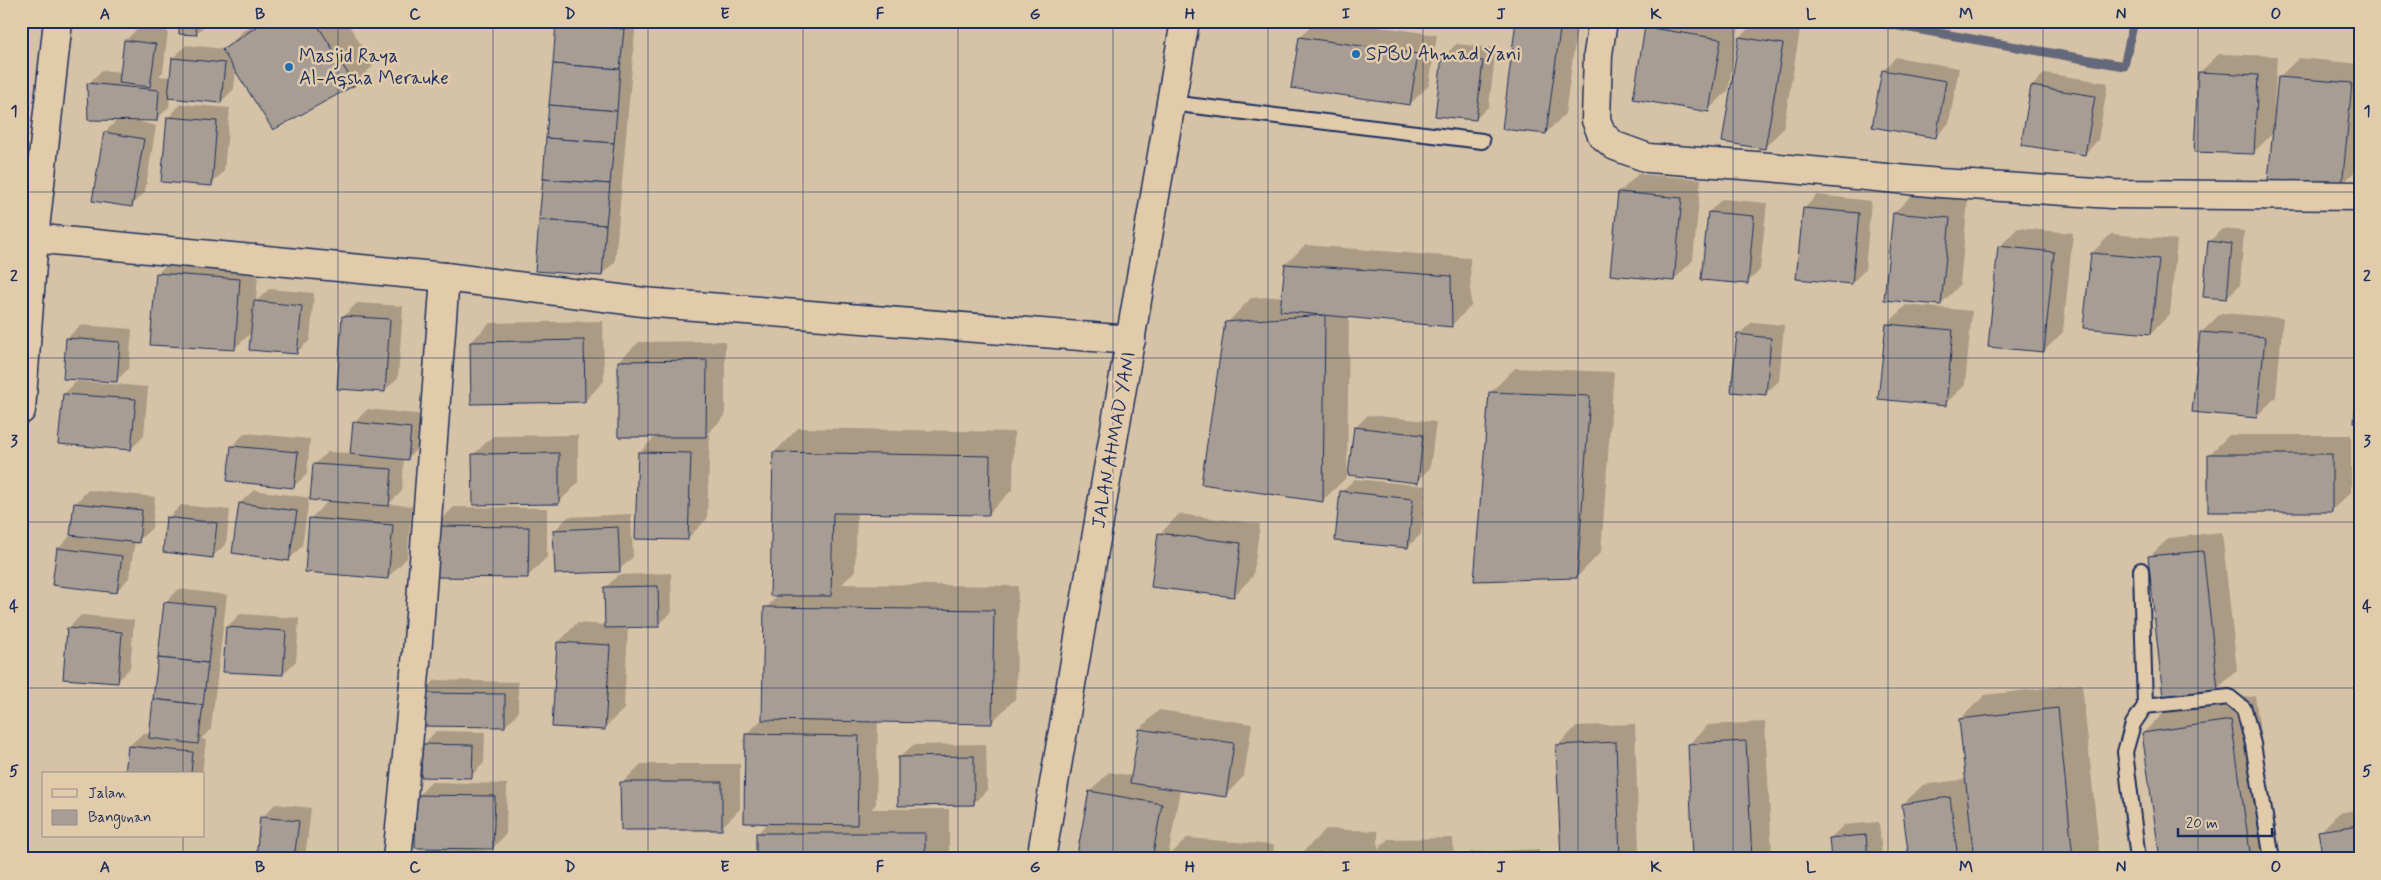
<svg xmlns="http://www.w3.org/2000/svg" width="2381" height="880" viewBox="0 0 2381 880" font-family="Mynerve,sans-serif">
  <style>
    .shadow { fill: #0003 }
    .lines { fill: none; stroke-linecap: round; stroke-linejoin: round }
    .stream { stroke: #64677a; stroke-width: 9 }
    .building { fill: #a79d95; stroke: #1b2f5e }
    .service-casing { stroke: #1b2f5e; stroke-width: 18 }
    .minor-casing { stroke: #1b2f5e; stroke-width: 31 }
    .trunk-casing { stroke: #1b2f5e; stroke-width: 31 }
    .service { stroke: #e2cbab; stroke-width: 14 }
    .minor { stroke: #e2cbab; stroke-width: 28 }
    .trunk { stroke: #e2cbab; stroke-width: 28 }
    .grid { fill: none; stroke: #1b2f5e; stroke-width: 1; stroke-opacity: 0.55 }
    .poi-dot { fill: #1f6fb2; stroke: #e2cbab; stroke-width: 2 }
    .labels { text-anchor: middle; dominant-baseline: central; stroke-width: 5; stroke-linejoin: round; paint-order: stroke }
    .poi-label { font-size: 19px; fill: #1b2f5e; stroke: #e2cbab; text-anchor: start }
    .street-label { font-size: 19px; fill: #1b2f5e; stroke: #e2cbab }
    .neatline { fill: none; stroke: #1b2f5e; stroke-width: 2 }
    .grid-label { font-size: 16px; text-anchor: middle; font-weight: bold; fill: #1b2f5e }
  </style>
  <rect width="100%" height="100%" fill="#d6c2a6"/>
  <filter id="ink" filterUnits="userSpaceOnUse"><feTurbulence type="fractalNoise" baseFrequency=".02" numOctaves="2"/><feDisplacementMap in="SourceGraphic" scale="10" xChannelSelector="R" yChannelSelector="G"/><feConvolveMatrix kernelMatrix="1 2 1 2 8 2 1 2 1" color-interpolation-filters="sRGB"/></filter>
  <g filter="url(#ink)">
    <g class="shadow">
      <path d="M180,21l28,1 -12,12z"/>
      <path d="M257,21h89l28,44 -20,19 -118,-15 -2,20 -13,13 -51,-5 -1,10 -13,13 -27,-1 27,7 -11,66 -14,14 -26,-74 13,-13 -29,-36 13,-13 19,2 4,-31 14,-14 29,4 -5,41 -4,4 12,1 2,-19 13,-13 39,4 18,-18z"/>
      <path d="M557,21h79l-21,241 -14,13z"/>
      <path d="M1316,21h25l96,14 -8,50 -19,19 -110,-67z"/>
      <path d="M1517,21h61l-13,93 -19,19z"/>
      <path d="M1653,21h87l-12,70 -20,19 -62,-83z"/>
      <path d="M1756,21h24l21,4 -18,104 -19,19 -41,-7 17,-104z"/>
      <path d="M1456,44l40,4 -7,58 -13,13 -33,-61z"/>
      <path d="M2219,54l58,2 -3,53 2,1 3,-33 20,-19 61,6v103l-19,18 -67,-53 -21,21 -54,-80z"/>
      <path d="M1896,57l63,11 -10,55 -13,14 -53,-66z"/>
      <path d="M2045,73l63,10 -10,57 -13,14 -53,-68z"/>
      <path d="M181,104l49,4 -6,63 -13,14 -43,-67z"/>
      <path d="M1638,174l63,5 -8,81 -19,20 -55,-87z"/>
      <path d="M1913,194l55,5 -8,86 -19,19 -47,-91z"/>
      <path d="M1817,195l54,6 -6,69 -13,13 -48,-74z"/>
      <path d="M1722,199l45,4 -7,67 -13,13 -38,-71z"/>
      <path d="M2018,228l55,5 -10,99 -19,19 -45,-104z"/>
      <path d="M2222,229l22,2 -4,54 -14,13 -17,-56z"/>
      <path d="M2111,234l66,6 -7,74 -19,19 -59,-80z"/>
      <path d="M1305,245l165,13 1,48 -19,19 -103,-9 -2,161 -25,24 -95,-178 24,-25 32,-2 3,-32z"/>
      <path d="M176,255l83,5 -3,41 13,-12 45,4 -4,47 -14,13 -43,-22 -19,18 -77,-75z"/>
      <path d="M357,303l46,3 -5,72 -14,13 -41,-74z"/>
      <path d="M1906,305l66,6 -7,74 -20,19 -58,-79z"/>
      <path d="M2221,313l62,5 -7,79 -19,19 -55,-84z"/>
      <path d="M603,321l1,60 -19,20 -114,-59 19,-19z"/>
      <path d="M1752,322l32,3 -5,56 -14,13 -27,-59z"/>
      <path d="M81,325l51,4 -3,39 -13,13 -49,-43z"/>
      <path d="M725,341v75l-18,18h3l-3,85 -19,19 -49,-85 17,-17 -37,-75 20,-19z"/>
      <path d="M1515,368l99,4 -13,180 -24,25 -87,-184z"/>
      <path d="M77,381l71,6 -4,49 -13,13 -67,-55z"/>
      <path d="M368,409l56,6 -4,31 -13,13h-3l-2,32 -13,13 23,2 -5,52 -19,19 -78,-58 19,-19 -20,-1 -7,47 -13,14 -49,-57 14,-13 57,8 3,-33 13,-13 24,1 3,-31z"/>
      <path d="M1368,415l68,7 -6,46 -13,13 -62,-53z"/>
      <path d="M798,428l216,4 -1,57 -25,25 -131,-2 -2,59 -13,13 176,2 -2,112 -25,25 -113,-2 -2,83 -5,5h78v50h-192l1,-26 10,-11 -21,-88 16,-16 3,-110 12,-13 -4,-142z"/>
      <path d="M245,433l65,6 -3,35 -14,13 -61,-41z"/>
      <path d="M578,435v48l-20,20 -85,-48 20,-19z"/>
      <path d="M2229,435h122v57l-20,19 -121,-57z"/>
      <path d="M1355,479l71,7 -5,48 -13,13 -67,-55z"/>
      <path d="M88,490l67,7 -3,31 -14,13h-3l-6,37 -13,14 -58,-43 13,-14 4,-31z"/>
      <path d="M181,505l49,5 -4,34 -14,13 -44,-39z"/>
      <path d="M454,507l93,1v49l-20,20 -93,-51z"/>
      <path d="M631,514l2,43 -14,13 -64,-40 13,-13z"/>
      <path d="M1179,514l81,10 -7,52 -19,20 -74,-62z"/>
      <path d="M2222,532l15,138 -20,19 -68,-132 20,-19z"/>
      <path d="M671,573l1,39 -14,13 -30,1 -4,83 -20,19 -46,-85 19,-20 29,2 -1,-37 13,-13z"/>
      <path d="M179,589l48,6 -16,134 -10,10 5,1 -4,34h-75l2,-28 14,-13 7,1 15,-131z"/>
      <path d="M240,614l59,4 -3,43 -13,13 -56,-47z"/>
      <path d="M81,615l53,5 -4,48 -13,14 -49,-53z"/>
      <path d="M435,680l83,2v31l-13,13 -84,-32z"/>
      <path d="M2082,684l18,175h-190l-7,-55 20,-19 44,-6 -7,-60 25,-24z"/>
      <path d="M2255,696l23,163h-117l-18,-126 25,-24z"/>
      <path d="M1159,710l93,14 -8,52 -19,20 -45,-7 -12,68 19,-19 87,7 -1,14h-196l13,-67 19,-20 24,4 7,-47z"/>
      <path d="M1765,722l7,133 -5,4h-72l-6,-115 19,-19z"/>
      <path d="M1635,724l4,128 -7,7h-70l-5,-113 20,-20z"/>
      <path d="M436,731l49,1 -1,31 -13,13 -48,-31z"/>
      <path d="M986,744l1,46 -14,14 -74,-46 14,-13z"/>
      <path d="M641,764h99v45l-19,19 -99,-45z"/>
      <path d="M431,782l76,2 -1,50 -13,14 -20,-1v2l32,4 -1,6h-81l12,-12 -17,-51z"/>
      <path d="M275,804l36,4 -6,51h-48l5,-41z"/>
      <path d="M2360,809v50l-40,-27 19,-19z"/>
      <path d="M1879,822l3,37h-50l-2,-21 14,-13z"/>
      <path d="M1326,829l52,2v19l10,-11 65,-1 1,21h-153v-5z"/>
      <path d="M1539,849l1,10h-76l6,-7z"/>
    </g>
    <g class="lines">
      <path class="stream" d="M1871,21l253,45 10,-45"/>
    </g>
    <g class="building">
      <path d="M172,21h53l-30,3 2,11 -18,-1v-12z"/>
      <path d="M265,21h50l40,64 -82,45 -51,-80z"/>
      <path d="M556,21h68v8l-68,-6z"/>
      <path d="M1516,21l45,1 -15,112 -44,-5z"/>
      <path d="M556,23l68,6 -4,40 -67,-5z"/>
      <path d="M1645,27l76,12 -12,73 -76,-13z"/>
      <path d="M1299,37l119,17 -8,51 -119,-17z"/>
      <path d="M1739,37l44,7 -18,105 -43,-7z"/>
      <path d="M124,40l32,4 -6,43 -31,-4z"/>
      <path d="M1442,57l41,4 -7,59 -41,-4z"/>
      <path d="M172,58l53,5 -4,40 -53,-5z"/>
      <path d="M553,64l67,5 -3,42 -68,-6z"/>
      <path d="M1882,70l64,11 -10,57 -64,-11z"/>
      <path d="M2198,72l60,3 -4,79 -60,-2z"/>
      <path d="M2278,77l74,6 -10,104 -74,-7z"/>
      <path d="M87,83l72,7 -2,31 -69,-1z"/>
      <path d="M2031,86l64,10 -10,59 -64,-10z"/>
      <path d="M549,105l68,6 -3,32 -68,-5z"/>
      <path d="M167,117l50,4 -5,65 -51,-4z"/>
      <path d="M104,132l40,7 -12,68 -40,-6z"/>
      <path d="M546,138l68,5 -4,41 -67,-5z"/>
      <path d="M543,179l67,5 -4,41 -67,-5z"/>
      <path d="M1618,192l64,6 -8,83 -64,-6z"/>
      <path d="M1803,208l56,5 -7,71 -56,-5z"/>
      <path d="M1708,212l46,4 -6,68 -47,-4z"/>
      <path d="M1893,213l57,5 -9,87 -57,-5z"/>
      <path d="M539,220l67,5 -4,51 -67,-5z"/>
      <path d="M2208,241l24,3 -5,55 -24,-2z"/>
      <path d="M1998,246l56,6 -10,100 -56,-5z"/>
      <path d="M2091,253l68,6 -8,75 -68,-6z"/>
      <path d="M1285,264l166,12 1,51 -172,-16z"/>
      <path d="M156,273l84,6 -5,71 -85,-5z"/>
      <path d="M254,301l48,5 -5,48 -48,-4z"/>
      <path d="M1325,315l-2,187 -122,-18 24,-162z"/>
      <path d="M342,316l48,3 -5,73 -48,-3z"/>
      <path d="M1886,324l67,6 -7,76 -68,-7z"/>
      <path d="M2200,332l65,5 -8,81 -65,-6z"/>
      <path d="M1737,334l34,4 -5,57 -35,-3z"/>
      <path d="M66,338l54,4 -3,40 -54,-3z"/>
      <path d="M584,340l1,62 -114,2 -1,-62z"/>
      <path d="M707,360l-1,77h-88v-76z"/>
      <path d="M2360,366v57l-6,-1z"/>
      <path d="M1489,392l101,4 -13,182 -103,3z"/>
      <path d="M63,394l73,5 -5,51 -73,-6z"/>
      <path d="M353,422l58,6 -3,32 -58,-6z"/>
      <path d="M1354,427l69,8 -5,48 -70,-8z"/>
      <path d="M231,446l67,6 -4,36 -67,-7z"/>
      <path d="M638,452l53,1 -3,87 -53,-1z"/>
      <path d="M773,452l217,4 -1,59 -156,-2 -2,83h-61z"/>
      <path d="M559,453v51l-86,1 -1,-51z"/>
      <rect x="2208" y="454" width="124" height="58"/>
      <path d="M313,464l79,5 -3,37 -79,-6z"/>
      <path d="M1340,491l73,8 -5,49 -73,-7z"/>
      <path d="M74,503l68,7 -3,33 -69,-8z"/>
      <path d="M239,503l58,8 -8,50 -57,-8z"/>
      <path d="M166,517l51,6 -4,35 -50,-6z"/>
      <path d="M309,518l84,7 -5,54 -83,-7z"/>
      <path d="M433,526l96,1 -1,51 -96,-1z"/>
      <path d="M618,527l2,45 -65,2 -2,-44z"/>
      <path d="M1158,533l83,10 -7,54 -83,-10z"/>
      <path d="M57,548l65,8 -5,37 -65,-8z"/>
      <path d="M2203,551l15,139 -55,7 -15,-141z"/>
      <path d="M658,586l1,41 -54,1 -1,-41z"/>
      <path d="M164,602l51,5 -7,56 -50,-5z"/>
      <path d="M764,607l230,3 -2,114 -230,-4z"/>
      <path d="M226,627l60,4 -3,44 -60,-3z"/>
      <path d="M67,628l55,4 -4,51 -55,-4z"/>
      <path d="M557,642l53,3 -5,85 -53,-3z"/>
      <path d="M158,658l50,5 -5,42 -50,-6z"/>
      <path d="M420,693l85,1v33l-86,-1z"/>
      <path d="M153,699l50,6 -5,39 -49,-6z"/>
      <path d="M2058,708l15,151h-99l-15,-140z"/>
      <path d="M2231,720l20,139h-91l-18,-126z"/>
      <path d="M1139,729l95,14 -8,54 -96,-14z"/>
      <path d="M745,734l114,2 -2,89 -113,-2z"/>
      <path d="M1746,741l6,118h-59l-5,-115z"/>
      <path d="M1616,742l4,117h-59l-5,-114z"/>
      <path d="M422,744l51,1 -1,33 -51,-1z"/>
      <path d="M128,746l65,6 -2,22h-66z"/>
      <path d="M974,756v49l-76,1v-49z"/>
      <path d="M620,782h102v48h-101z"/>
      <path d="M1089,791l73,13 -10,55h-76z"/>
      <path d="M416,795l79,1 -2,53 -78,-1z"/>
      <path d="M1950,797l8,62h-49l-7,-55z"/>
      <path d="M260,817l39,4 -5,38h-38z"/>
      <path d="M2360,825v34h-37l-5,-28z"/>
      <rect x="756" y="833" width="169" height="26"/>
      <path d="M1866,835l2,24h-37l-2,-21z"/>
      <path d="M1300,853l54,2v4h-54z"/>
      <path d="M1435,857v2h-67v-1z"/>
    </g>
    <g class="lines">
      <defs>
        <g id="service">
          <path d="M1170,103l312,38"/>
          <path d="M2145,706l84,-9 15,12 9,35 19,115"/>
          <path d="M2138,859l-13,-107 8,-28 12,-18 -4,-136"/>
        </g>
        <g id="minor">
          <path d="M1603,21l-5,33 -2,66 6,15 13,11 33,12 121,9 171,16 172,11 248,2"/>
          <path d="M21,237l424,40 198,25 488,38"/>
          <path d="M21,410l13,-172 24,-217"/>
          <path d="M397,859l21,-217 27,-365"/>
        </g>
        <path id="trunk" d="M1041,859l144,-838"/>
      </defs>
      <use href="#service" class="service-casing"/>
      <use href="#minor" class="minor-casing"/>
      <use href="#trunk" class="trunk-casing"/>
      <use href="#service" class="service"/>
      <use href="#minor" class="minor"/>
      <use href="#trunk" class="trunk"/>
    </g>
  </g>
  <path class="grid" d="M183,21v753M338,21v838M493,21v838M648,21v838M803,21v838M958,21v838M1113,21v838M1268,21v838M1423,21v838M1578,21v838M1733,21v838M1888,21v838M2043,21v838M2198,21v838M21,192h2339M21,358h2339M21,522h2339M21,688h2339M183,836v23"/>
  <g class="poi-dot">
    <circle cx="1356" cy="54" r="5"/>
    <circle cx="289" cy="67" r="5"/>
  </g>
  <g class="labels">
    <g class="poi-label">
      <text x="1366" y="54">SPBU Ahmad Yani</text>
      <text x="299" y="56">Masjid Raya<tspan x="299" dy="22">Al-Aqsha Merauke</tspan></text>
    </g>
    <g class="street-label">
      <text transform="translate(1114 440) rotate(-80)">JALAN AHMAD YANI</text>
    </g>
  </g>
  <rect width="2381" height="880" fill="none" stroke="#e2cbab" stroke-width="55"/>
  <rect x="42" y="772" width="162" height="65" fill="#e2cbab" stroke="#928d8c"/>
  <rect x="52" y="789" width="25" height="8" fill="#e2cbab" stroke="#928d8c"/>
  <text x="88" y="798" font-size="15" fill="#1b2f5e">Jalan</text>
  <rect x="52" y="810" width="25" height="15" fill="#a79d95" stroke="#928d8c"/>
  <text x="88" y="822" font-size="15" fill="#1b2f5e">Bangunan</text>
  <path d="M2178 828v8h94v-8" fill="none" stroke="#1b2f5e" stroke-width="2.5"/>
  <text x="2186" y="828" font-size="15" fill="#1b2f5e" stroke="#e2cbab" stroke-width="4" paint-order="stroke">20 m</text>
  <rect x="28" y="28" width="2326" height="824" class="neatline"/>
  <g class="grid-label">
    <text x="105" y="19">A</text>
    <text x="260" y="19">B</text>
    <text x="415" y="19">C</text>
    <text x="570" y="19">D</text>
    <text x="725" y="19">E</text>
    <text x="880" y="19">F</text>
    <text x="1035" y="19">G</text>
    <text x="1190" y="19">H</text>
    <text x="1346" y="19">I</text>
    <text x="1501" y="19">J</text>
    <text x="1656" y="19">K</text>
    <text x="1811" y="19">L</text>
    <text x="1966" y="19">M</text>
    <text x="2121" y="19">N</text>
    <text x="2276" y="19">O</text>
    <text x="14" y="116">1</text>
    <text x="2367" y="116">1</text>
    <text x="14" y="281">2</text>
    <text x="2367" y="281">2</text>
    <text x="14" y="446">3</text>
    <text x="2367" y="446">3</text>
    <text x="14" y="611">4</text>
    <text x="2367" y="611">4</text>
    <text x="14" y="776">5</text>
    <text x="2367" y="776">5</text>
    <text x="105" y="872">A</text>
    <text x="260" y="872">B</text>
    <text x="415" y="872">C</text>
    <text x="570" y="872">D</text>
    <text x="725" y="872">E</text>
    <text x="880" y="872">F</text>
    <text x="1035" y="872">G</text>
    <text x="1190" y="872">H</text>
    <text x="1346" y="872">I</text>
    <text x="1501" y="872">J</text>
    <text x="1656" y="872">K</text>
    <text x="1811" y="872">L</text>
    <text x="1966" y="872">M</text>
    <text x="2121" y="872">N</text>
    <text x="2276" y="872">O</text>
  </g>
</svg>
